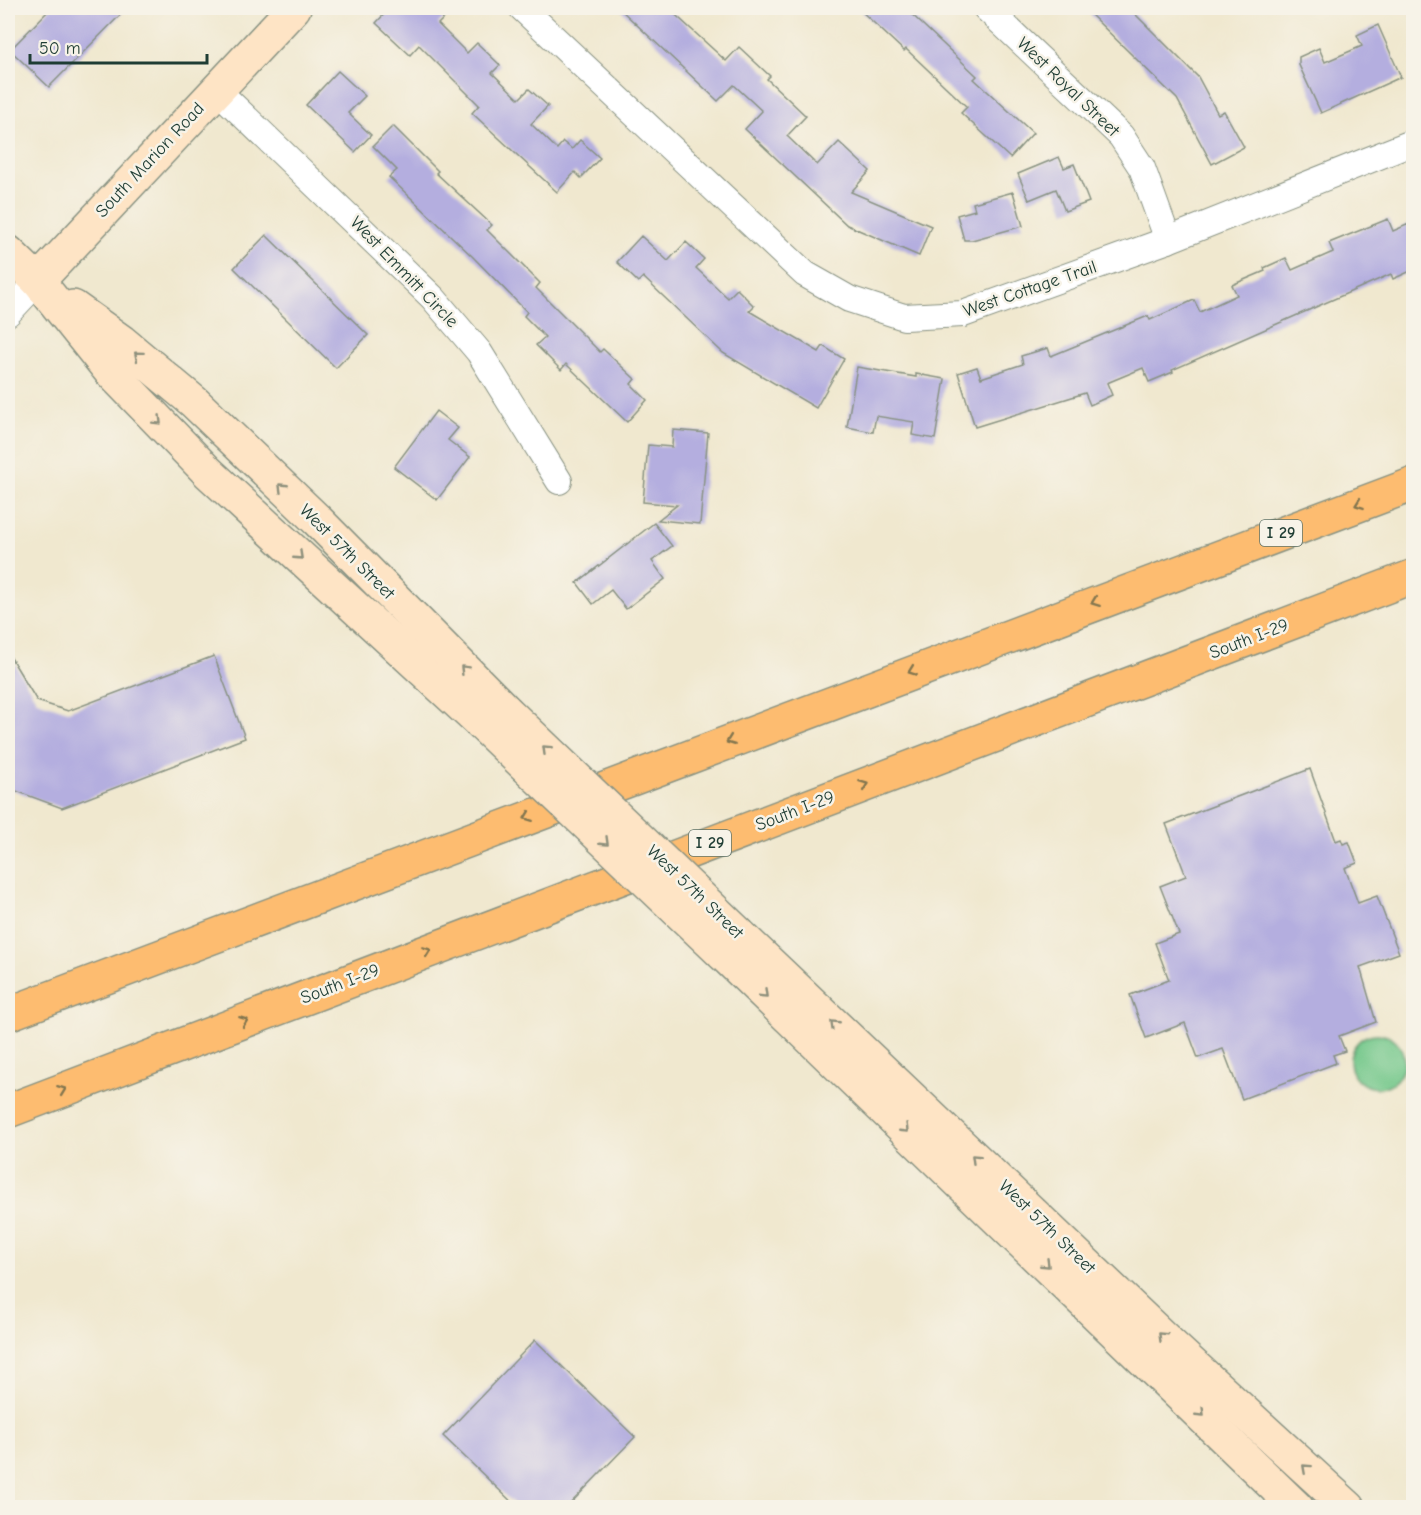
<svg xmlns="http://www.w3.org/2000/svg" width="1421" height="1515" viewBox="0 0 1421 1515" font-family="'Comic Neue',sans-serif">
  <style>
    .green { fill: #74c88b; stroke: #4a8260; stroke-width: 1.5 }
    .building { fill: #b4aedf }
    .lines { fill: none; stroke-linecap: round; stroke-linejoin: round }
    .street-casing { stroke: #889282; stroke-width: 28 }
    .secondary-casing { stroke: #889282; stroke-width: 36 }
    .highway-casing { stroke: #889282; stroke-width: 36 }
    .street { stroke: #fff; stroke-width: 26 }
    .secondary { stroke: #fee4c5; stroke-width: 33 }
    .highway { stroke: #fdbc6f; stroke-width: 33 }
    .secondary-bridge-casing { stroke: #889282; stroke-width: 36; stroke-linecap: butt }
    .secondary-bridge { stroke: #fee4c5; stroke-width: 33 }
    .oneway { stroke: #8e907c }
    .oneway2 { stroke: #83764f }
    .labels { text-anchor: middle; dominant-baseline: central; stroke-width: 5; stroke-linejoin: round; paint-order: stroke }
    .shield { fill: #f7f3e8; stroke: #60746a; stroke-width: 1.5 }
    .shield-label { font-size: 16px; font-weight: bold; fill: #1f3d34 }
    .street-label { font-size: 18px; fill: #1f3d34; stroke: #f7f3e8 }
  </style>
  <rect width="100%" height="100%" fill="#f7f3e8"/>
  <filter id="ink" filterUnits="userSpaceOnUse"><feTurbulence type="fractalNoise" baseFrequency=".0167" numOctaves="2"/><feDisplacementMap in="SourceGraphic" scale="12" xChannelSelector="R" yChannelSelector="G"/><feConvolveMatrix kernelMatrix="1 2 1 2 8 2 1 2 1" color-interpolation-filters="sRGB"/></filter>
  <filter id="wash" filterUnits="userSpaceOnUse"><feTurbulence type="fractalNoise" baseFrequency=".008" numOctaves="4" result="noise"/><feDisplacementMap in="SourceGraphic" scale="24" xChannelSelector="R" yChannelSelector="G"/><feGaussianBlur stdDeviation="1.35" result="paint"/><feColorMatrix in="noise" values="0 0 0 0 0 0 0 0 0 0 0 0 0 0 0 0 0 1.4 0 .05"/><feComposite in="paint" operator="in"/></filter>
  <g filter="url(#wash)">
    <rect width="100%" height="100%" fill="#f0e8cf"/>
    <circle class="green" cx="1377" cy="1061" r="27"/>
    <g id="blocks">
      <g class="building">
        <path d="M51,8h76l-78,79 -39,-37z"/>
        <path d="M390,8h64l-16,16 29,29 10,-10 23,22 -8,8 27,26 10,-10 19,17 -17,18 26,25 6,-7 9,7 8,-9 20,18 -19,20 -6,-6 -18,20 -85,-79 7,-8 -60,-60 -9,10 -34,-32z"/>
        <path d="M619,8h49l58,53 13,-14 31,29 -3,3 39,37 -19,20 30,29 22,-23 31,29 -19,21 80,34 -12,30 -72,-31 -102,-96 17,-18 -28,-26 -16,16z"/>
        <path d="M858,8h47l72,68 -3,3 59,54 -23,25 -49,-45 6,-6 -61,-58 -2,2z"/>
        <path d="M1084,8h45l69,69 20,37 6,-3 20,36 -32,17 -35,-65z"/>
        <path d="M1378,25l23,52 -80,36 -22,-48v-8l20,-9 6,14 37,-16 -5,-11z"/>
        <path d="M338,71l27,25 -17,17 23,22 -16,17 -49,-47z"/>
        <path d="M393,126l45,45 -2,2 56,52 -5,5 53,53 -4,5 64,64 3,-3 32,30 -4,5 16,16 -20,22 -61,-58 -5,6 -25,-25 9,-8 -21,-21 3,-4 -55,-56 -83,-79 8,-7 -24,-24z"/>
        <path d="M1059,157l5,11 10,-4 15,38 -24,9 -9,-22 -27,11 -11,-26z"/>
        <path d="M1013,192l10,34 -51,14h-8l-7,-25 18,-5 -2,-7z"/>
        <path d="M1388,219l5,12 16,-7 4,11v35l-20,9 -2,-5 -219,96 1,2 -24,10 -6,-14 -36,15 5,12 -22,10 -5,-12 -110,34 -17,-54 19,-6 4,11 42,-14 -2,-8 27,-8 3,8 97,-40 2,4 44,-20 6,12 37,-17 -5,-10 33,-14 -1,-3 22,-10 6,12 41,-18 -4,-9z"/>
        <path d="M266,235l102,100 -32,33 -102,-100z"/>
        <path d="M641,236l27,25 18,-19 18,17 -8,9 32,30 9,-9 17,17 -5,5 70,41 4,-6 21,13 -28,49 -93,-55 -80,-76 -5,5 -21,-20z"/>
        <path d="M857,367l59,10v-3l29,5 -10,60 -23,-4 2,-13 -38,-6 -3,16 -26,-5z"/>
        <path d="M436,411l22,17 -10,12 22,17 -33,43 -43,-33z"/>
        <path d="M673,430l35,3 -8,91 -42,-4 19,-15 -34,-3 5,-57 24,2z"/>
        <path d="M654,523l18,23 -20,15 13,18 -39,30 -15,-19 -18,14 -16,-21z"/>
        <path d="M8,653l29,48 31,10 146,-55 31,82 -183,70 -54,-20z"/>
        <path d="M1310,769l26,72 5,-2 2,5 6,-2 8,21 -12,5 13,35 19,-7 22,57 -39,14 16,55 -37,14 6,15 -12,4 3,8 -94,36 -19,-50 -25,9 -13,-35 -39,15 -16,-43 39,-15 -14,-37 24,-9 -19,-48 26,-10 -20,-52z"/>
        <path d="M535,1340l100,97 -69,71h-48l-75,-72z"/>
      </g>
    </g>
  </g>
  <g filter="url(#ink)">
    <use href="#blocks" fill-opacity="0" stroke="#889282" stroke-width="1.5"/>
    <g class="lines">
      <defs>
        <g id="street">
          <path d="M522,8l283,266 44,25 55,18 59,-3 205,-74 246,-98"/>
          <path d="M986,8l135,128 21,32 26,72"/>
          <path d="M216,89l217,209 46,54 80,129"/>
          <path d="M8,313l30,-32"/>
        </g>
        <g id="secondary">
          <path d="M8,252l30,29 72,90 98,101 279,257"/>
          <path d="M38,281l256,-273"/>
          <path d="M73,307l49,35 72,60 123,118 189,191"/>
          <path d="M740,935l429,408 180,165"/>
          <path d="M722,953l575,555"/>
        </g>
        <g id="highway">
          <path d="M8,1014l1406,-530"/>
          <path d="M8,1111l1406,-535"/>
        </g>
      </defs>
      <use href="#street" class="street-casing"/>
      <use href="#secondary" class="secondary-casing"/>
      <use href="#highway" class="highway-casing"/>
      <use href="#street" class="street"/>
      <use href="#secondary" class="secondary"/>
      <use href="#highway" class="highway"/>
      <defs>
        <g id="secondary-bridge">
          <path d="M506,711l234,224"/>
          <path d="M487,729l235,224"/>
        </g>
      </defs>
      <use href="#secondary-bridge" class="secondary-bridge-casing"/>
      <use href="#secondary-bridge" class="secondary-bridge"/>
    </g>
    <defs><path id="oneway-chevron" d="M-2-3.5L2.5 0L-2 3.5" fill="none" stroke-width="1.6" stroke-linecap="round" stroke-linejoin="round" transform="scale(1.5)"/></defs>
    <g class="oneway">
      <use href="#oneway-chevron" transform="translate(138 355) rotate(-140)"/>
      <use href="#oneway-chevron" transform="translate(158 421) rotate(45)"/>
      <use href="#oneway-chevron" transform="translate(282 487) rotate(-136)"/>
      <use href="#oneway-chevron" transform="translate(299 556) rotate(43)"/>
      <use href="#oneway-chevron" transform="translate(464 669) rotate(-135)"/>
      <use href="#oneway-chevron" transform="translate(546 749) rotate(-136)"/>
      <use href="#oneway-chevron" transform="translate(605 842) rotate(44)"/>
      <use href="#oneway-chevron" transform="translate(764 994) rotate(44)"/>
      <use href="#oneway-chevron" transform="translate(834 1024) rotate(-136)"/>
      <use href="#oneway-chevron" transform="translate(905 1129) rotate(44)"/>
      <use href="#oneway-chevron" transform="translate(975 1158) rotate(-136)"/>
      <use href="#oneway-chevron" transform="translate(1046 1264) rotate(44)"/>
      <use href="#oneway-chevron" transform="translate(1162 1336) rotate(-136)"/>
      <use href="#oneway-chevron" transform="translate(1201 1413) rotate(44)"/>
      <use href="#oneway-chevron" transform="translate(1306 1468) rotate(-138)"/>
    </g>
    <g class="oneway2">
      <use href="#oneway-chevron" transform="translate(1359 504) rotate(160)"/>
      <use href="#oneway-chevron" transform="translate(1095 602) rotate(159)"/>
      <use href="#oneway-chevron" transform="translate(912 671) rotate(159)"/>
      <use href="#oneway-chevron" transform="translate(730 741) rotate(159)"/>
      <use href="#oneway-chevron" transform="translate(864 785) rotate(-21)"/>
      <use href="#oneway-chevron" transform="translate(528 817) rotate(159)"/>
      <use href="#oneway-chevron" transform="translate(427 951) rotate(-21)"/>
      <use href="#oneway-chevron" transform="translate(244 1021) rotate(-21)"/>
      <use href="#oneway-chevron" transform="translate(62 1090) rotate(-21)"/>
    </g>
  </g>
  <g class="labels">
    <g class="shield">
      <rect x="1260" y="520" width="42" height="26" rx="4.5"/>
      <rect x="689" y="830" width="42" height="26" rx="4.5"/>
    </g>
    <g class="shield-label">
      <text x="1281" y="533">I 29</text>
      <text x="710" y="843">I 29</text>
    </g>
    <g class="street-label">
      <text transform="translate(1068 87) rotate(44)">West Royal Street</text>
      <text transform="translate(150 160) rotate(-47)">South Marion Road</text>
      <text transform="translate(404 272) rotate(46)">West Emmitt Circle</text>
      <text transform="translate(1030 289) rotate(-19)">West Cottage Trail</text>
      <text transform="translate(347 552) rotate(45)">West 57th Street</text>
      <text transform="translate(1249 639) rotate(-21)">South I-29</text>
      <text transform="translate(795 811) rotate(-21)">South I-29</text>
      <text transform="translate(695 892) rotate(44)">West 57th Street</text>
      <text transform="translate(340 984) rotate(-21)">South I-29</text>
      <text transform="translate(1047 1227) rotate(44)">West 57th Street</text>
    </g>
  </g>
  <rect width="1421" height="1515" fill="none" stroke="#f7f3e8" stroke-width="30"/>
  <path d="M30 54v9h177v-9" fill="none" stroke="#1f3d34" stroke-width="3"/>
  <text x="39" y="54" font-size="18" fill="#1f3d34" stroke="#f7f3e8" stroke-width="4.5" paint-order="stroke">50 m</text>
</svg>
